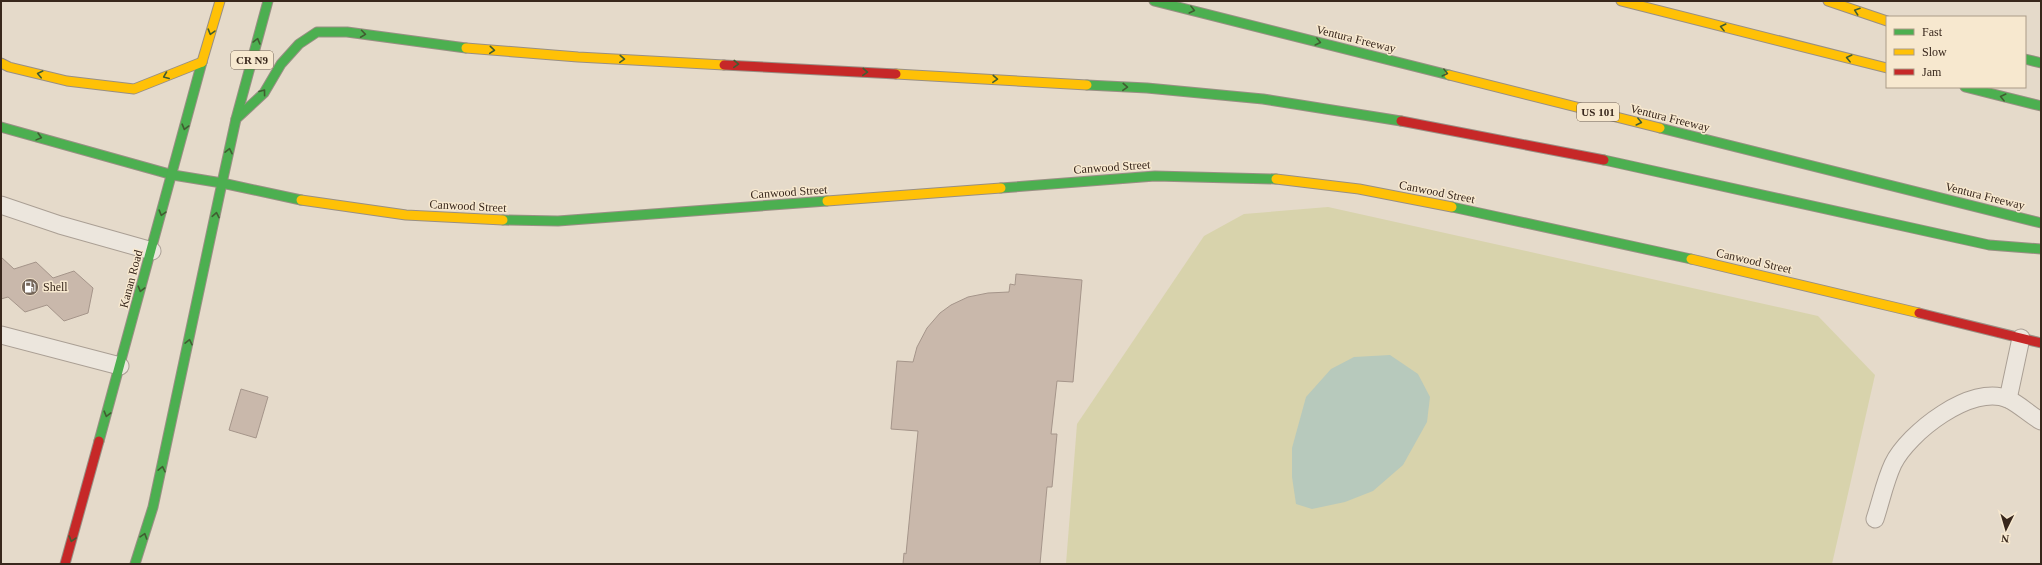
<svg xmlns="http://www.w3.org/2000/svg" width="2042" height="565" viewBox="0 0 2042 565" font-family="'Times New Roman',serif">
  <style>
    .green { fill: #d8d3ac }
    .water { fill: #b7c9bc }
    .building { fill: #c9b8ab; stroke: #a5958a }
    .lines { fill: none; stroke-linecap: round; stroke-linejoin: round }
    .lane-casing { stroke: #aa9f94; stroke-width: 19 }
    .fast-casing { stroke: #998f84; stroke-width: 11 }
    .slow-casing { stroke: #998f84; stroke-width: 11 }
    .jam-casing { stroke: #998f84; stroke-width: 11 }
    .lane { stroke: #ece6dd; stroke-width: 17 }
    .fast { stroke: #4caf50; stroke-width: 9 }
    .slow { stroke: #ffc107; stroke-width: 9 }
    .jam { stroke: #c62828; stroke-width: 9 }
    .oneway { stroke: #405d31 }
    .labels { text-anchor: middle; dominant-baseline: central; stroke-width: 3; stroke-linejoin: round; paint-order: stroke }
    .shield { fill: #f7e8cf; stroke: #716152; stroke-width: 1 }
    .shield-label { font-size: 11px; font-weight: bold; fill: #38271c }
    .street-label { font-size: 12px; fill: #38271c; stroke: #f7e8cf }
    .poi-label { font-size: 12px; fill: #38271c; stroke: #f7e8cf; text-anchor: start }
  </style>
  <rect width="100%" height="100%" fill="#e5daca"/>
  <path class="green" d="M1328,207l490,109 57,59 -43,189h-766l11,-140 127,-188 40,-22z"/>
  <path class="water" d="M1390,355l28,19 12,23 -3,25 -24,43 -30,26 -28,11 -33,7 -16,-5 -4,-27v-29l14,-51 25,-28 23,-12z"/>
  <g class="building">
    <path d="M1,257l13,12 22,-7 17,16 21,-7 19,17 -5,25 -24,8 -17,-16 -22,7 -17,-15 -7,2z"/>
    <path d="M1016,274l66,6 -9,102 -16,-1 -6,53h6l-5,53h-5l-7,77h-137l1,-11 2,1 12,-123 -27,-2 6,-68 16,1 4,-15 10,-19 13,-15 11,-8 17,-8 20,-4 21,-1 1,-8 5,1z"/>
    <path d="M241,389l27,8 -12,41 -27,-8z"/>
  </g>
  <g class="lines">
    <defs>
      <g id="lane">
        <path d="M1,205l59,20 92,26"/>
        <path d="M1,335l119,31"/>
        <path d="M2008,399l13,-61"/>
        <path d="M1875,519c6,-18 10,-38 18,-55 15,-31 79,-81 115,-65 11,5 22,16 33,22"/>
      </g>
      <g id="fast">
        <path d="M1154,1l295,74"/>
        <path d="M2025,59l16,4"/>
        <path d="M1087,85l60,3 116,11 138,22"/>
        <path d="M1965,87l76,19"/>
        <path d="M236,119l28,-26 17,-29 18,-20 18,-12h30l119,16"/>
        <path d="M1,127l172,48"/>
        <path d="M1660,128l381,95"/>
        <path d="M1604,160l385,85 52,4"/>
        <path d="M173,175l49,8 14,-64 32,-118"/>
        <path d="M1001,188l154,-12 121,3"/>
        <path d="M1452,207l239,52"/>
        <path d="M503,220l55,1 269,-20"/>
        <path d="M99,441l103,-379"/>
        <path d="M135,564l18,-57 69,-324 79,17"/>
      </g>
      <g id="slow">
        <path d="M1621,1l266,67"/>
        <path d="M1828,1l59,20"/>
        <path d="M466,48l112,9 146,8"/>
        <path d="M202,62l18,-61"/>
        <path d="M1,63l8,4 58,14 67,8 68,-27"/>
        <path d="M896,74l191,11"/>
        <path d="M1449,75l211,53"/>
        <path d="M1276,179l83,10 93,18"/>
        <path d="M301,200l105,15 97,5"/>
        <path d="M827,201l174,-13"/>
        <path d="M1691,259l228,54"/>
      </g>
      <g id="jam">
        <path d="M724,65l172,9"/>
        <path d="M1401,121l203,39"/>
        <path d="M1919,313l122,30"/>
        <path d="M65,564l34,-123"/>
      </g>
    </defs>
    <use href="#lane" class="lane-casing"/>
    <use href="#fast" class="fast-casing"/>
    <use href="#slow" class="slow-casing"/>
    <use href="#jam" class="jam-casing"/>
    <use href="#lane" class="lane"/>
    <use href="#fast" class="fast"/>
    <use href="#slow" class="slow"/>
    <use href="#jam" class="jam"/>
  </g>
  <defs><path id="oneway-chevron" d="M-2-3.5L2.5 0L-2 3.5" fill="none" stroke-width="1.6" stroke-linecap="round" stroke-linejoin="round"/></defs>
  <g class="oneway">
    <use href="#oneway-chevron" transform="translate(1192 10) rotate(14)"/>
    <use href="#oneway-chevron" transform="translate(1857 11) rotate(-161)"/>
    <use href="#oneway-chevron" transform="translate(1723 27) rotate(-166)"/>
    <use href="#oneway-chevron" transform="translate(211 32) rotate(106)"/>
    <use href="#oneway-chevron" transform="translate(363 34) rotate(8)"/>
    <use href="#oneway-chevron" transform="translate(257 41) rotate(-75)"/>
    <use href="#oneway-chevron" transform="translate(1318 42) rotate(14)"/>
    <use href="#oneway-chevron" transform="translate(492 50) rotate(5)"/>
    <use href="#oneway-chevron" transform="translate(1849 58) rotate(-166)"/>
    <use href="#oneway-chevron" transform="translate(622 59) rotate(3)"/>
    <use href="#oneway-chevron" transform="translate(736 64) rotate(3)"/>
    <use href="#oneway-chevron" transform="translate(865 72) rotate(3)"/>
    <use href="#oneway-chevron" transform="translate(1445 73) rotate(14)"/>
    <use href="#oneway-chevron" transform="translate(40 74) rotate(-167)"/>
    <use href="#oneway-chevron" transform="translate(166 76) rotate(158)"/>
    <use href="#oneway-chevron" transform="translate(995 79) rotate(3)"/>
    <use href="#oneway-chevron" transform="translate(1125 87) rotate(3)"/>
    <use href="#oneway-chevron" transform="translate(263 92) rotate(-53)"/>
    <use href="#oneway-chevron" transform="translate(2003 97) rotate(-166)"/>
    <use href="#oneway-chevron" transform="translate(1639 122) rotate(14)"/>
    <use href="#oneway-chevron" transform="translate(185 127) rotate(105)"/>
    <use href="#oneway-chevron" transform="translate(39 137) rotate(15)"/>
    <use href="#oneway-chevron" transform="translate(229 151) rotate(-78)"/>
    <use href="#oneway-chevron" transform="translate(162 213) rotate(106)"/>
    <use href="#oneway-chevron" transform="translate(216 215) rotate(-79)"/>
    <use href="#oneway-chevron" transform="translate(141 289) rotate(105)"/>
    <use href="#oneway-chevron" transform="translate(189 342) rotate(-78)"/>
    <use href="#oneway-chevron" transform="translate(107 414) rotate(105)"/>
    <use href="#oneway-chevron" transform="translate(162 469) rotate(-78)"/>
    <use href="#oneway-chevron" transform="translate(144 536) rotate(-72)"/>
    <use href="#oneway-chevron" transform="translate(72 539) rotate(106)"/>
  </g>
  <defs>
    <symbol id="fuel-disc" viewBox="-11 -11 22 22"><circle r="9.5" fill="#756659" stroke="#f7e8cf"/><path d="M-5.5-6h7V0h2V4h1.3V-2.5L3-4.5l.8-.8L6-3V5H2.5V1h-1V6h-7ZM-4.2-4.7v3.2H.2V-4.7Z" fill="#fff"/></symbol>
  </defs>
  <g fill-rule="evenodd">
    <use href="#fuel-disc" x="20" y="277" width="20" height="20"/>
  </g>
  <g class="labels">
    <g class="shield">
      <rect x="231" y="51" width="42" height="18" rx="3"/>
      <rect x="1577" y="103" width="42" height="18" rx="3"/>
    </g>
    <g class="shield-label">
      <text x="252" y="60">CR N9</text>
      <text x="1598" y="112">US 101</text>
    </g>
    <g class="street-label">
      <text transform="translate(1356 39) rotate(14)">Ventura Freeway</text>
      <text transform="translate(1670 118) rotate(14)">Ventura Freeway</text>
      <text transform="translate(1112 167) rotate(-4)">Canwood Street</text>
      <text transform="translate(789 192) rotate(-4)">Canwood Street</text>
      <text transform="translate(1437 192) rotate(11)">Canwood Street</text>
      <text transform="translate(1985 196) rotate(14)">Ventura Freeway</text>
      <text transform="translate(468 206) rotate(3)">Canwood Street</text>
      <text transform="translate(1754 261) rotate(13)">Canwood Street</text>
      <text transform="translate(131 279) rotate(-75)">Kanan Road</text>
    </g>
    <g class="poi-label">
      <text x="43" y="287">Shell</text>
    </g>
  </g>
  <rect width="2042" height="565" fill="none" stroke="#38271c" stroke-width="4"/>
  <rect x="1886" y="16" width="140" height="72" fill="#f7e8cf" stroke="#ab9b87"/>
  <rect x="1894" y="29" width="20" height="6" fill="#4caf50" stroke="#ab9b87"/>
  <text x="1922" y="36" font-size="12" fill="#38271c">Fast</text>
  <rect x="1894" y="49" width="20" height="6" fill="#ffc107" stroke="#ab9b87"/>
  <text x="1922" y="56" font-size="12" fill="#38271c">Slow</text>
  <rect x="1894" y="69" width="20" height="6" fill="#c62828" stroke="#ab9b87"/>
  <text x="1922" y="76" font-size="12" fill="#38271c">Jam</text>
  <g transform="translate(2006 529) rotate(185)" stroke="#f7e8cf" stroke-width="3" paint-order="stroke">
  <path d="M0-3L7 15L0 10L-7 15Z" fill="#38271c"/>
  <text y="-6" font-size="11" font-weight="bold" text-anchor="middle" fill="#38271c">N</text>
  </g>
</svg>
